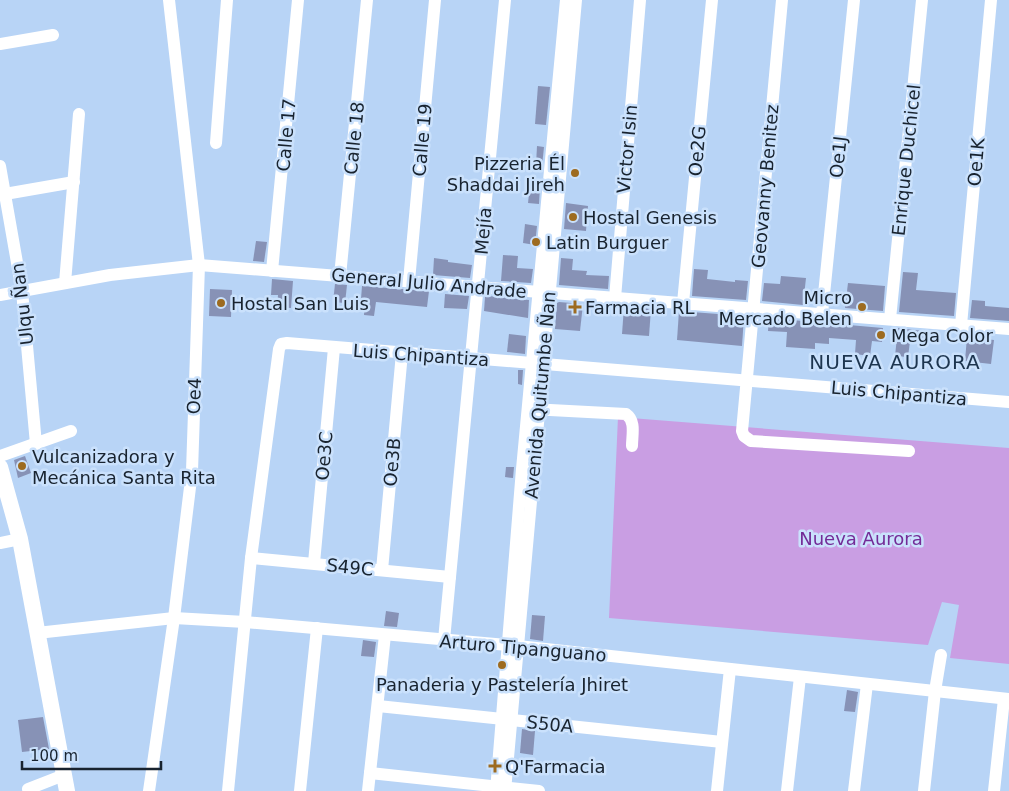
<svg xmlns="http://www.w3.org/2000/svg" width="1009" height="791" viewBox="0 0 1009 791" font-family="'DejaVu Sans',sans-serif">
  <style>
    .green { fill: #c99ee3 }
    .building { fill: #8792b6 }
    .lines { fill: none; stroke-linecap: round; stroke-linejoin: round }
    .minor { stroke: #fff; stroke-width: 12 }
    .major { stroke: #fff; stroke-width: 16 }
    .poi-dot { fill: #9d6b20; stroke: #cae1fc; stroke-width: 2 }
    .labels { text-anchor: middle; dominant-baseline: central; stroke-width: 5; stroke-linejoin: round; paint-order: stroke }
    .street-label { font-size: 18px; fill: #18232f; stroke: #cae1fc }
    .poi-label { font-size: 18px; fill: #18232f; stroke: #cae1fc; text-anchor: start }
    .park-label { font-size: 18px; fill: #732b97; stroke: #cae1fc }
    .quarter-label { font-size: 20px; letter-spacing: 1px; fill: #1d354f; stroke: #cae1fc }
  </style>
  <rect width="100%" height="100%" fill="#b8d4f6"/>
  <path class="green" d="M618,417l391,31v216l-59,-6 9,-53 -17,-3 -14,43 -319,-27z"/>
  <g class="building">
    <path d="M538,86l12,1 -4,38 -11,-1z"/>
    <path d="M537,146l7,1 -2,19 -6,-1z"/>
    <path d="M530,185l10,1 -1,18 -11,-1z"/>
    <path d="M566,203l22,3 -2,25 -22,-2z"/>
    <path d="M525,224l12,2 -2,19 -12,-2z"/>
    <path d="M256,241l11,1 -3,20 -11,-1z"/>
    <path d="M503,255l15,1 -1,12 16,1 -2,14 -30,-2z"/>
    <path d="M434,258l14,2v2l24,3 -2,13 -37,-3z"/>
    <path d="M561,258l12,1 -1,11 15,1 -1,4 23,1 -1,13 -49,-4z"/>
    <path d="M694,269l14,1 -1,9 28,3v-2l13,1 -2,19 -54,-4z"/>
    <path d="M903,272l15,1 -2,17 40,3 -2,23 -55,-4z"/>
    <path d="M781,276l25,2 -3,27 -41,-4 2,-18 16,1z"/>
    <path d="M272,279l21,2 -2,27 -14,-1 1,-12h-7z"/>
    <path d="M848,283l37,3 -2,25 -38,-3z"/>
    <path d="M335,284l12,1 -2,18 -12,-1z"/>
    <path d="M362,286l67,5 -2,16 -51,-5 -2,14 -10,-1 1,-15 -4,-1z"/>
    <path d="M210,289l22,1 -1,27 -22,-1z"/>
    <path d="M445,294l24,2 -2,13 -23,-1z"/>
    <path d="M488,296l41,4 -1,18 -44,-7 1,-14z"/>
    <path d="M972,300l13,1v5l24,2v13l-39,-3z"/>
    <path d="M559,302l24,2 -3,27 -25,-2 2,-26z"/>
    <path d="M624,307l27,2 -2,27 -27,-2z"/>
    <path d="M679,311l65,5 -2,30 -65,-6z"/>
    <path d="M769,318l114,10 -1,14 -10,-1 -2,15 -15,-2 1,-14 -27,-2v6l-14,-1v6l-29,-2 1,-15 -19,-1z"/>
    <path d="M898,328l42,5 -1,11 -29,-3 -2,16 -13,-1z"/>
    <path d="M509,334l17,2 -1,18 -18,-2z"/>
    <path d="M967,337l27,3 -3,24 -26,-3z"/>
    <path d="M518,370h5l-1,15 -4,-1z"/>
    <path d="M25,456l6,17 -13,5 -4,-18z"/>
    <path d="M506,467h8l-1,11 -8,-1z"/>
    <path d="M386,611l13,2 -2,14 -13,-1z"/>
    <path d="M532,615l13,1 -2,25 -13,-2z"/>
    <path d="M363,640l13,2 -2,15 -13,-1z"/>
    <path d="M847,690l11,2 -3,20 -11,-1z"/>
    <path d="M43,717l6,32 -27,3 -4,-32z"/>
    <path d="M522,729l13,2 -2,24 -13,-2z"/>
  </g>
  <g class="lines">
    <g class="minor">
      <path d="M782,0l-40,431 2,5 7,5 158,10"/>
      <path d="M0,44l53,-9"/>
      <path d="M216,143l11,-143"/>
      <path d="M0,166l22,125 14,153"/>
      <path d="M5,194l69,-12"/>
      <path d="M272,271l26,-271"/>
      <path d="M340,276l27,-276"/>
      <path d="M409,281l26,-281"/>
      <path d="M65,283l14,-169"/>
      <path d="M0,295l110,-20 89,-10 810,64"/>
      <path d="M615,298l25,-298"/>
      <path d="M683,303l29,-303"/>
      <path d="M822,314l32,-314"/>
      <path d="M890,319l32,-319"/>
      <path d="M961,325l30,-325"/>
      <path d="M531,409l95,5c10,7 6,21 6,32"/>
      <path d="M0,456l71,-25"/>
      <path d="M0,543l20,-4"/>
      <path d="M251,558l199,19"/>
      <path d="M314,563l20,-215"/>
      <path d="M382,570l20,-217"/>
      <path d="M37,633l137,-15 71,4 273,24 491,53"/>
      <path d="M444,640l61,-640"/>
      <path d="M378,706l344,36"/>
      <path d="M370,773l169,18"/>
      <path d="M28,789l36,-14"/>
      <path d="M149,791l25,-173 18,-147 7,-206 -30,-265"/>
      <path d="M228,791l23,-233 28,-209 2,-5 6,-1 722,59"/>
      <path d="M300,791l17,-163"/>
      <path d="M368,791l17,-156"/>
      <path d="M496,791l26,-322 44,-469"/>
      <path d="M505,791l71,-791"/>
      <path d="M717,791l13,-122"/>
      <path d="M787,791l13,-114"/>
      <path d="M854,791l13,-107"/>
      <path d="M924,791l11,-100 6,-36"/>
      <path d="M994,791l10,-92"/>
    </g>
    <path class="major" d="M0,467l20,72 47,252"/>
  </g>
  <g class="poi-dot">
    <circle cx="575" cy="173" r="5"/>
    <circle cx="573" cy="217" r="5"/>
    <circle cx="536" cy="242" r="5"/>
    <circle cx="221" cy="303" r="5"/>
    <path d="M572.5 299.5h5v5h5v5h-5v5h-5v-5h-5v-5h5z"/>
    <circle cx="862" cy="307" r="5"/>
    <circle cx="881" cy="335" r="5"/>
    <circle cx="22" cy="466" r="5"/>
    <circle cx="502" cy="665" r="5"/>
    <path d="M492.5 758.5h5v5h5v5h-5v5h-5v-5h-5v-5h5z"/>
  </g>
  <g class="labels">
    <g class="street-label">
      <text transform="translate(286 135) rotate(-85)">Calle 17</text>
      <text transform="translate(354 138) rotate(-84)">Calle 18</text>
      <text transform="translate(422 140) rotate(-85)">Calle 19</text>
      <text transform="translate(627 149) rotate(-85)">Victor Isin</text>
      <text transform="translate(697 151) rotate(-85)">Oe2G</text>
      <text transform="translate(838 157) rotate(-84)">Oe1J</text>
      <text transform="translate(906 160) rotate(-84)">Enrique Duchicel</text>
      <text transform="translate(976 162) rotate(-85)">Oe1K</text>
      <text transform="translate(765 186) rotate(-85)">Geovanny Benitez</text>
      <text transform="translate(483 231) rotate(-85)">Mejía</text>
      <text transform="translate(429 283) rotate(5)">General Julio Andrade</text>
      <text transform="translate(22 304) rotate(-97)">Ulqu Ñan</text>
      <text transform="translate(421 355) rotate(4)">Luis Chipantiza</text>
      <text transform="translate(899 393) rotate(5)">Luis Chipantiza</text>
      <text transform="translate(540 395) rotate(-85)">Avenida Quitumbe Ñan</text>
      <text transform="translate(194 396) rotate(-88)">Oe4</text>
      <text transform="translate(324 456) rotate(-85)">Oe3C</text>
      <text transform="translate(392 462) rotate(-85)">Oe3B</text>
      <text transform="translate(350 567) rotate(6)">S49C</text>
      <text transform="translate(523 648) rotate(5)">Arturo Tipanguano</text>
      <text transform="translate(550 724) rotate(6)">S50A</text>
    </g>
    <g class="poi-label">
      <text x="565" y="163" text-anchor="end">Pizzeria Él<tspan x="565" dy="21">Shaddai Jireh</tspan></text>
      <text x="583" y="217">Hostal Genesis</text>
      <text x="546" y="242">Latin Burguer</text>
      <text x="852" y="297" text-anchor="end">Micro<tspan x="852" dy="21">Mercado Belen</tspan></text>
      <text x="231" y="303">Hostal San Luis</text>
      <text x="585" y="307">Farmacia RL</text>
      <text x="891" y="335">Mega Color</text>
      <text x="32" y="456">Vulcanizadora y<tspan x="32" dy="21">Mecánica Santa Rita</tspan></text>
      <text x="502" y="684" text-anchor="middle">Panaderia y Pastelería Jhiret</text>
      <text x="505" y="766">Q'Farmacia</text>
    </g>
    <g class="park-label">
      <text x="861" y="538">Nueva Aurora</text>
    </g>
    <g class="quarter-label">
      <text x="895" y="362">NUEVA AURORA</text>
    </g>
  </g>
  <path d="M22 761v8h139v-8" fill="none" stroke="#18232f" stroke-width="2.5"/>
  <text x="30" y="761" font-size="15" fill="#18232f" stroke="#cae1fc" stroke-width="4" paint-order="stroke">100 m</text>
</svg>
